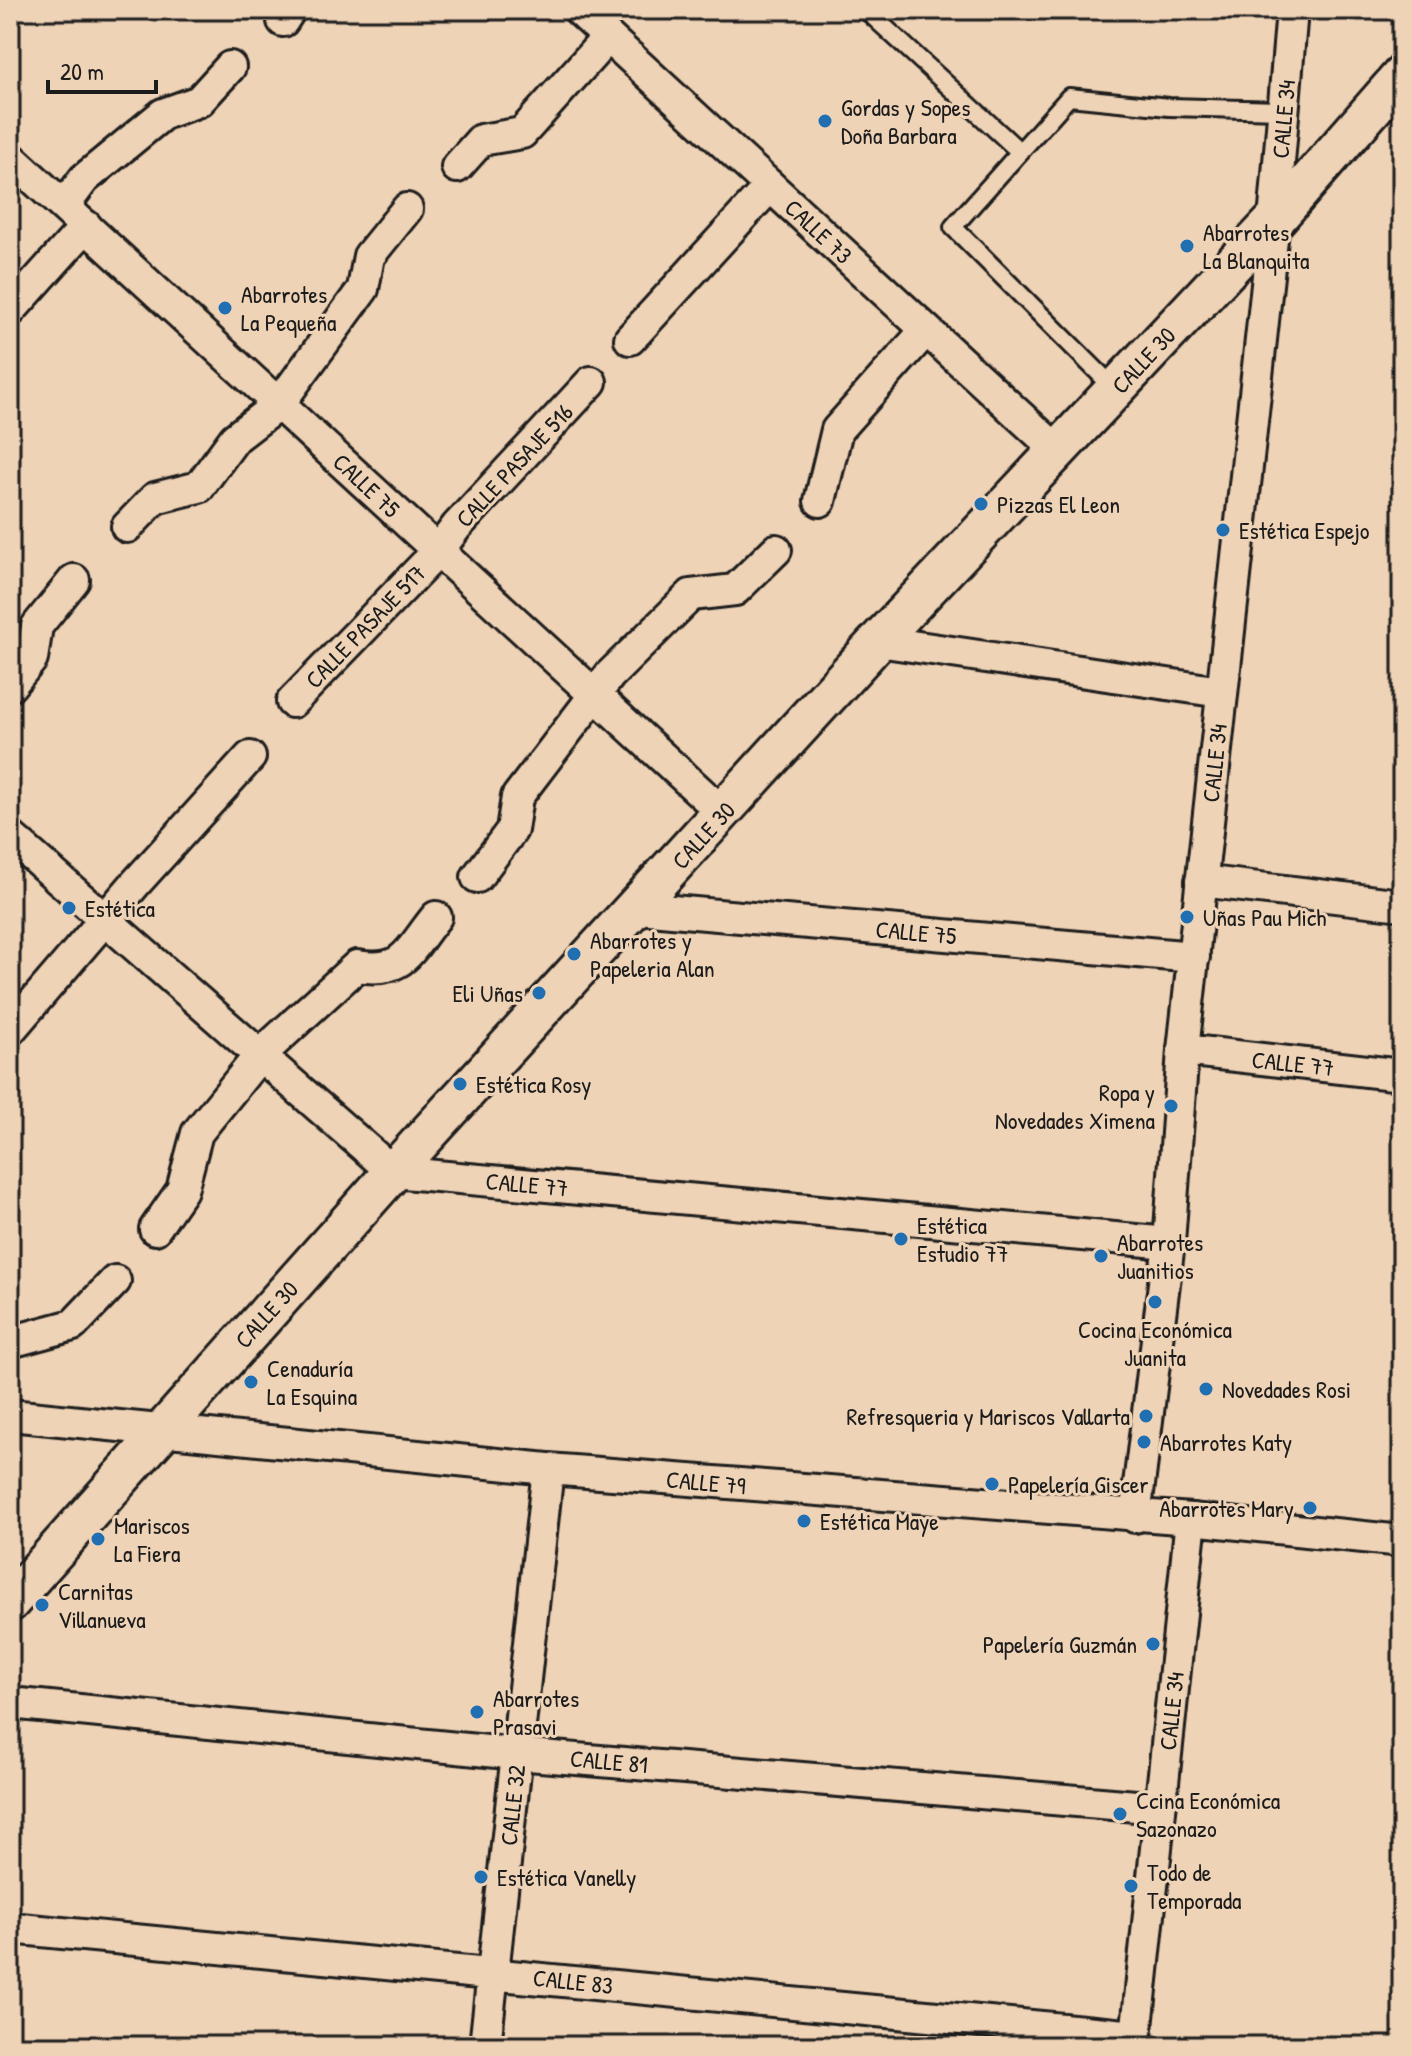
<svg xmlns="http://www.w3.org/2000/svg" width="1412" height="2056" viewBox="0 0 1412 2056" font-family="'Patrick Hand',sans-serif">
  <style>
    .lines { fill: none; stroke-linecap: round; stroke-linejoin: round }
    .service-casing { stroke: #1c1c1c; stroke-width: 22 }
    .minor-casing { stroke: #1c1c1c; stroke-width: 36 }
    .tertiary-casing { stroke: #1c1c1c; stroke-width: 44 }
    .service { stroke: #efd3b6; stroke-width: 16 }
    .minor { stroke: #efd3b6; stroke-width: 30 }
    .tertiary { stroke: #efd3b6; stroke-width: 38 }
    .poi-dot { fill: #1f6fb2; stroke: #efd3b6; stroke-width: 3 }
    .labels { text-anchor: middle; dominant-baseline: central; stroke-width: 6; stroke-linejoin: round; paint-order: stroke }
    .poi-label { font-size: 24px; fill: #1c1c1c; stroke: #efd3b6; text-anchor: start }
    .street-label { font-size: 24px; fill: #1c1c1c; stroke: #efd3b6 }
  </style>
  <rect width="100%" height="100%" fill="#efd3b6"/>
  <filter id="ink" filterUnits="userSpaceOnUse"><feTurbulence type="fractalNoise" baseFrequency=".0125" numOctaves="2"/><feDisplacementMap in="SourceGraphic" scale="16" xChannelSelector="R" yChannelSelector="G"/><feConvolveMatrix kernelMatrix="1 2 1 2 8 2 1 2 1" color-interpolation-filters="sRGB"/></filter>
  <g filter="url(#ink)">
    <g class="lines">
      <defs>
        <g id="service">
          <path d="M866,10l153,141"/>
          <path d="M1115,389l-162,-162 116,-130 100,10 115,3"/>
        </g>
        <g id="minor">
          <path d="M579,10l480,442"/>
          <path d="M283,21l7,-11"/>
          <path d="M10,157l713,656"/>
          <path d="M457,167l24,-27 41,-7 86,-96"/>
          <path d="M64,206l20,-27 79,-65 36,-13 31,-34"/>
          <path d="M10,311l76,-85"/>
          <path d="M630,339l140,-153"/>
          <path d="M820,501l17,-71 89,-100"/>
          <path d="M127,527l28,-29 44,-11 36,-49 44,-34 84,-115 6,-33 38,-47"/>
          <path d="M878,641l343,51"/>
          <path d="M10,686l22,-27 5,-33 37,-46"/>
          <path d="M292,702l146,-151 19,-25 134,-144"/>
          <path d="M10,836l383,336 776,71"/>
          <path d="M477,877l35,-47 5,-33 93,-122 81,-80 44,-5 41,-40"/>
          <path d="M1201,881l201,24"/>
          <path d="M638,908l556,49"/>
          <path d="M10,1030l125,-146 115,-127"/>
          <path d="M1183,1050l219,25"/>
          <path d="M155,1229l27,-39 15,-57 63,-78 97,-89c48,8 51,-15 79,-49"/>
          <path d="M10,1342l63,-17 42,-44"/>
          <path d="M10,1415l538,54 643,50 211,22"/>
          <path d="M1135,1517l34,-274 14,-193 91,-829 18,-211"/>
          <path d="M10,1703l507,51 643,54"/>
          <path d="M10,1928l1126,108"/>
          <path d="M485,2046l63,-577"/>
          <path d="M1135,2046l56,-527"/>
        </g>
        <path id="tertiary" d="M10,1602l383,-430 485,-531 396,-420 128,-146"/>
      </defs>
      <use href="#service" class="service-casing"/>
      <use href="#minor" class="minor-casing"/>
      <use href="#tertiary" class="tertiary-casing"/>
      <use href="#service" class="service"/>
      <use href="#minor" class="minor"/>
      <use href="#tertiary" class="tertiary"/>
    </g>
  </g>
  <g class="poi-dot">
    <circle cx="825" cy="121" r="8"/>
    <circle cx="1187" cy="246" r="8"/>
    <circle cx="225" cy="308" r="8"/>
    <circle cx="981" cy="504" r="8"/>
    <circle cx="1223" cy="530" r="8"/>
    <circle cx="69" cy="908" r="8"/>
    <circle cx="1187" cy="917" r="8"/>
    <circle cx="574" cy="954" r="8"/>
    <circle cx="539" cy="993" r="8"/>
    <circle cx="460" cy="1084" r="8"/>
    <circle cx="1171" cy="1106" r="8"/>
    <circle cx="901" cy="1239" r="8"/>
    <circle cx="1101" cy="1256" r="8"/>
    <circle cx="1155" cy="1302" r="8"/>
    <circle cx="251" cy="1382" r="8"/>
    <circle cx="1206" cy="1389" r="8"/>
    <circle cx="1146" cy="1416" r="8"/>
    <circle cx="1144" cy="1442" r="8"/>
    <circle cx="992" cy="1484" r="8"/>
    <circle cx="1310" cy="1508" r="8"/>
    <circle cx="804" cy="1521" r="8"/>
    <circle cx="98" cy="1539" r="8"/>
    <circle cx="42" cy="1605" r="8"/>
    <circle cx="1153" cy="1644" r="8"/>
    <circle cx="477" cy="1712" r="8"/>
    <circle cx="1120" cy="1814" r="8"/>
    <circle cx="481" cy="1877" r="8"/>
    <circle cx="1131" cy="1886" r="8"/>
  </g>
  <g class="labels">
    <g class="poi-label">
      <text x="841" y="107">Gordas y Sopes<tspan x="841" dy="28">Doña Barbara</tspan></text>
      <text x="1203" y="232">Abarrotes<tspan x="1203" dy="28">La Blanquita</tspan></text>
      <text x="241" y="294">Abarrotes<tspan x="241" dy="28">La Pequeña</tspan></text>
      <text x="997" y="504">Pizzas El Leon</text>
      <text x="1239" y="530">Estética Espejo</text>
      <text x="85" y="908">Estética</text>
      <text x="1203" y="917">Uñas Pau Mich</text>
      <text x="590" y="940">Abarrotes y<tspan x="590" dy="28">Papeleria Alan</tspan></text>
      <text x="523" y="993" text-anchor="end">Eli Uñas</text>
      <text x="476" y="1084">Estética Rosy</text>
      <text x="1155" y="1092" text-anchor="end">Ropa y<tspan x="1155" dy="28">Novedades Ximena</tspan></text>
      <text x="917" y="1225">Estética<tspan x="917" dy="28">Estudio 77</tspan></text>
      <text x="1117" y="1242">Abarrotes<tspan x="1117" dy="28">Juanitios</tspan></text>
      <text x="1155" y="1329" text-anchor="middle">Cocina Económica<tspan x="1155" dy="28">Juanita</tspan></text>
      <text x="267" y="1368">Cenaduría<tspan x="267" dy="28">La Esquina</tspan></text>
      <text x="1222" y="1389">Novedades Rosi</text>
      <text x="1130" y="1416" text-anchor="end">Refresqueria y Mariscos Vallarta</text>
      <text x="1160" y="1442">Abarrotes Katy</text>
      <text x="1008" y="1484">Papelería Giscer</text>
      <text x="1294" y="1508" text-anchor="end">Abarrotes Mary</text>
      <text x="820" y="1521">Estética Maye</text>
      <text x="114" y="1525">Mariscos<tspan x="114" dy="28">La Fiera</tspan></text>
      <text x="58" y="1591">Carnitas<tspan x="58" dy="28">Villanueva</tspan></text>
      <text x="1137" y="1644" text-anchor="end">Papelería Guzmán</text>
      <text x="493" y="1698">Abarrotes<tspan x="493" dy="28">Prasavi</tspan></text>
      <text x="1136" y="1800">Ccina Económica<tspan x="1136" dy="28">Sazonazo</tspan></text>
      <text x="1147" y="1872">Todo de<tspan x="1147" dy="28">Temporada</tspan></text>
      <text x="497" y="1877">Estética Vanelly</text>
    </g>
    <g class="street-label">
      <text transform="translate(1283 119) rotate(-85)">CALLE 34</text>
      <text transform="translate(819 231) rotate(43)">CALLE 73</text>
      <text transform="translate(1143 360) rotate(-47)">CALLE 30</text>
      <text transform="translate(514 465) rotate(-47)">CALLE PASAJE 516</text>
      <text transform="translate(367 485) rotate(43)">CALLE 75</text>
      <text transform="translate(365 626) rotate(-46)">CALLE PASAJE 517</text>
      <text transform="translate(1214 763) rotate(-84)">CALLE 34</text>
      <text transform="translate(703 835) rotate(-48)">CALLE 30</text>
      <text transform="translate(916 932) rotate(5)">CALLE 75</text>
      <text transform="translate(1293 1063) rotate(6)">CALLE 77</text>
      <text transform="translate(527 1184) rotate(5)">CALLE 77</text>
      <text transform="translate(266 1314) rotate(-48)">CALLE 30</text>
      <text transform="translate(706 1482) rotate(5)">CALLE 79</text>
      <text transform="translate(1171 1711) rotate(-84)">CALLE 34</text>
      <text transform="translate(609 1761) rotate(5)">CALLE 81</text>
      <text transform="translate(512 1805) rotate(-84)">CALLE 32</text>
      <text transform="translate(573 1981) rotate(6)">CALLE 83</text>
    </g>
  </g>
  <rect width="1412" height="2056" fill="none" stroke="#efd3b6" stroke-width="40"/>
  <rect x="20" y="20" width="1372" height="2016" fill="none" stroke="#1c1c1c" stroke-width="3" filter="url(#ink)"/>
  <path d="M48 80v12h108v-12" fill="none" stroke="#1c1c1c" stroke-width="4"/>
  <text x="60" y="80" font-size="24" fill="#1c1c1c" stroke="#efd3b6" stroke-width="6" paint-order="stroke">20 m</text>
</svg>
